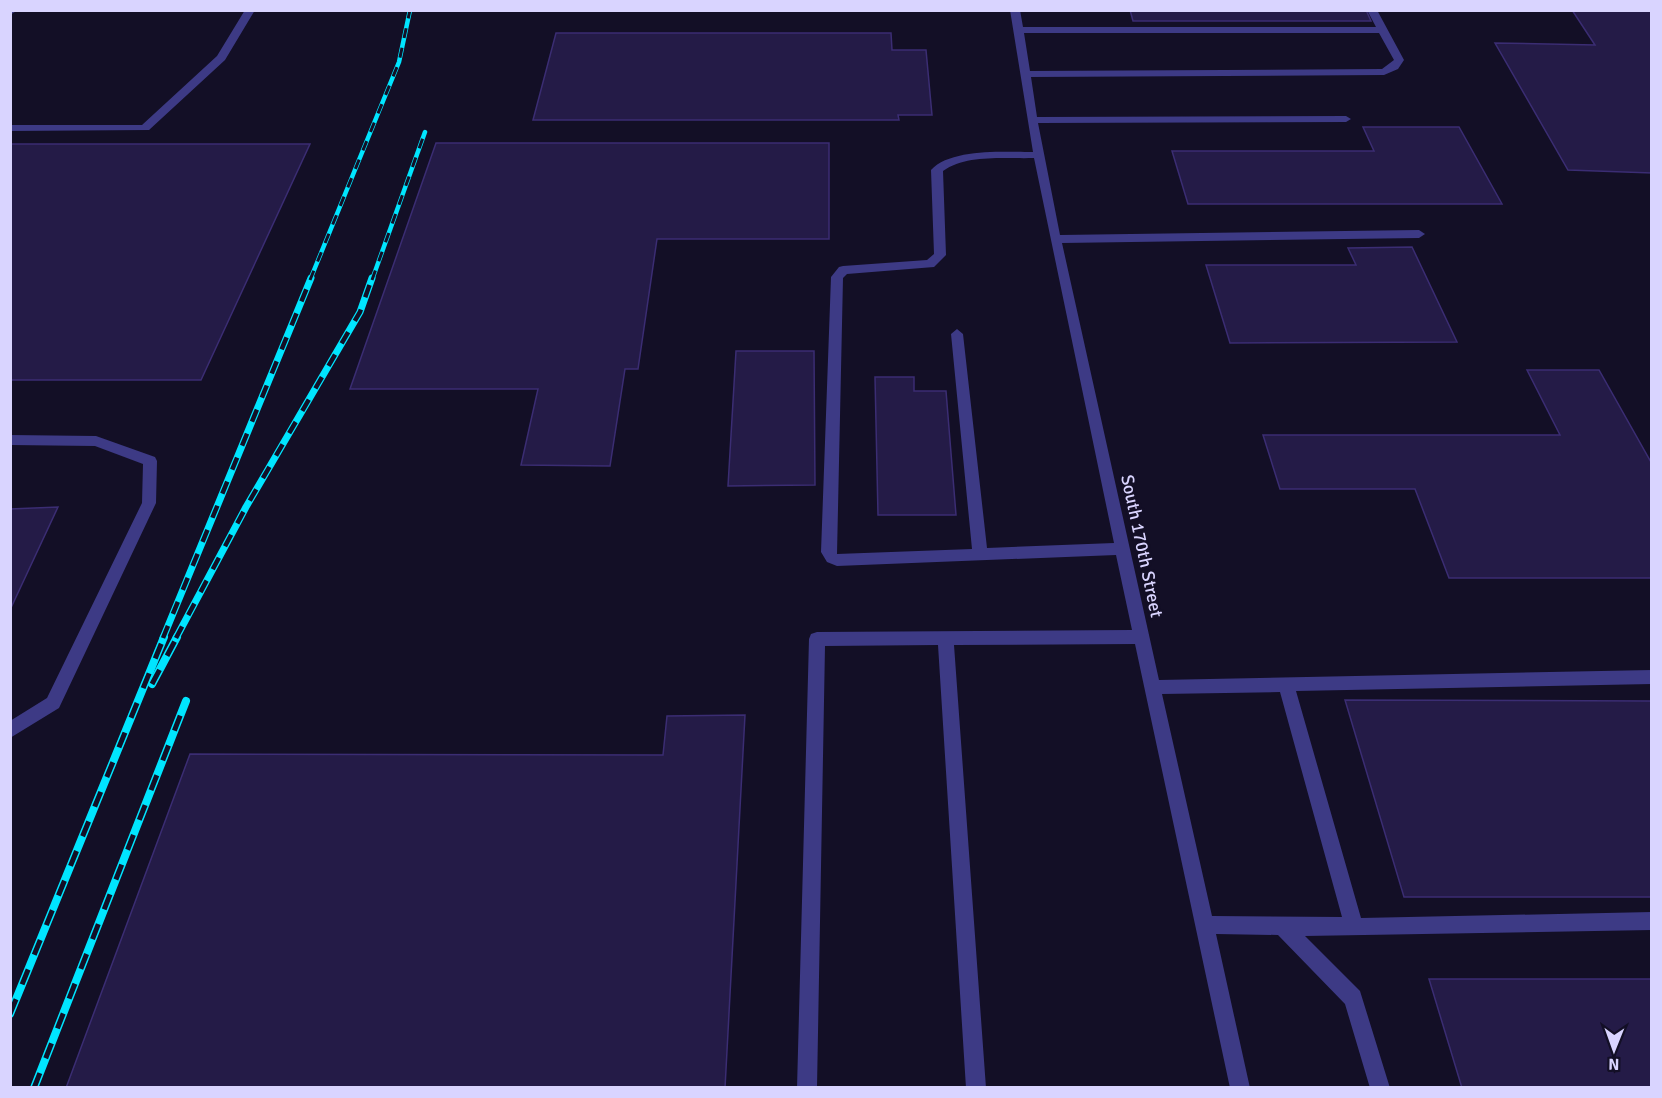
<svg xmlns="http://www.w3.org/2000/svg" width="1662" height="1098" font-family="Signika,sans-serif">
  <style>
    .building { fill: #241b47; stroke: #3b2d73; stroke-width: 1.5 }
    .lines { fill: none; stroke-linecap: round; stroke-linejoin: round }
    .minor { fill: #3d3a85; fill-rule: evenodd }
    .rail-far2-casing { stroke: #00e5ff; stroke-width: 4.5 }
    .rail-far1-casing { stroke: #00e5ff; stroke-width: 7 }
    .rail-casing { stroke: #00e5ff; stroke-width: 8 }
    .rail-far2 { stroke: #130f26; stroke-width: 3; stroke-dasharray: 10; stroke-linecap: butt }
    .rail-far1 { stroke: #130f26; stroke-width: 4.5; stroke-dasharray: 13; stroke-linecap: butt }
    .rail { stroke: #130f26; stroke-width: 5; stroke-dasharray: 16; stroke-linecap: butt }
    .labels { text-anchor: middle; stroke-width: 5; stroke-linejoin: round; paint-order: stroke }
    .street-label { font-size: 18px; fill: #d9d4ff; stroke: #130f26 }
  </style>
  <rect width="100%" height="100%" fill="#130f26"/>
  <!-- building -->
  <g class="building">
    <path d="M 1130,10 L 1366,10 L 1371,21 L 1133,21 Z"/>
    <path d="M 1572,10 L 1652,10 L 1652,173 L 1568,170 L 1495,43 L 1595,45 Z"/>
    <path d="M 556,33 L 891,33 L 892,50 L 926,50 L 932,115 L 898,115 L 899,120 L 533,120 Z"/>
    <path d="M 1363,127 L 1459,127 L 1502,204 L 1188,204 L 1172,151 L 1374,151 Z"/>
    <path d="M 436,143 L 829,143 L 829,239 L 657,239 L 638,369 L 625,369 L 610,466 L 521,465 L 538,389 L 350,389 Z"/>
    <path d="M 10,144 L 310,144 L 201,380 L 10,380 Z"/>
    <path d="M 1412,247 L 1457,342 L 1230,343 L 1206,265 L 1356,265 L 1348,248 Z"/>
    <path d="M 736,351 L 814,351 L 815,485 L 728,486 Z"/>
    <path d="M 1527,370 L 1599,370 L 1652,464 L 1652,578 L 1449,578 L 1415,489 L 1280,489 L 1263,435 L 1560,435 Z"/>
    <path d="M 875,377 L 914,377 L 914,391 L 946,391 L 956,515 L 878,515 Z"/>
    <path d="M 58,507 L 10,610 L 10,509 Z"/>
    <path d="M 1345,700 L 1652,701 L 1652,897 L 1404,897 Z"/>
    <path d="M 745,715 L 725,1088 L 66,1088 L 190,754 L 663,755 L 667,716 Z"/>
    <path d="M 1429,979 L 1652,979 L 1652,1088 L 1462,1088 Z"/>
  </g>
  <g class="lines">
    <!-- minor -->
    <g class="minor">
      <path d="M 10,10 L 18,10 L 10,15 Z"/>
      <path d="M 245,10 L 255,10 L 225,60 L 149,130 L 10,131 L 10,125 L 142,125 L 217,56 Z"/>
      <path d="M 1010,10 L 1020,10 L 1023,27 L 1376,27 L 1367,10 L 1377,10 L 1404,60 L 1398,69 L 1384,75 L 1031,77 L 1037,117 L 1346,116 L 1351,119 L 1346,122 L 1038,123 L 1060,235 L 1419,230 L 1425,234 L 1419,238 L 1062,243 L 1159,680 L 1652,670 L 1652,684 L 1296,691 L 1361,918 L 1652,912 L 1652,930 L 1305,936 L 1360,991 L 1390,1088 L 1370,1088 L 1345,1004 L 1278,935 L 1216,934 L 1250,1088 L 1230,1088 L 1135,644 L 954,645 L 986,1088 L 966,1088 L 938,645 L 825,646 L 817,1088 L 797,1088 L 809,639 L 811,634 L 817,632 L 1132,630 L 1116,555 L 837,566 L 827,562 L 821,552 L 831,277 L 839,267 L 843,266 L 927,260 L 934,254 L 931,170 C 951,148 1005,152 1033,152 ZM 1024,33 L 1379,33 L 1394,60 L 1382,69 L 1030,71 ZM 1034,158 L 1114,543 L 987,548 L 963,334 L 957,329 L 951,334 L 972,549 L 837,554 L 843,278 L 847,274 L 934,267 L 946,255 L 943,171 C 967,154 1005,159 1034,158 ZM 1280,692 L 1342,917 L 1212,916 L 1162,694 Z"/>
      <path d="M 10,435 L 96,436 L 155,457 L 157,461 L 156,503 L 59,708 L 10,738 L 10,721 L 47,698 L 142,503 L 143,464 L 95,446 L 10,445 Z"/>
    </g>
    <defs>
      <g id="rail-far2">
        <path d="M 310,280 L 399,62 L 410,10"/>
        <path d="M 372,280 L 425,132"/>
      </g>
      <g id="rail-far1">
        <path d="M 163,638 L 311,278"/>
        <path d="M 176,638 L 246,507 L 360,312 L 372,278"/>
      </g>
      <g id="rail">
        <path d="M 152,684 L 177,637"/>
        <path d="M 10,1014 L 164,637"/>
        <path d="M 34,1088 L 186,701"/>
      </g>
    </defs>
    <!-- rail-far2 casing -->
    <use href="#rail-far2" class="rail-far2-casing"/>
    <!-- rail-far1 casing -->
    <use href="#rail-far1" class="rail-far1-casing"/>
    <!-- rail casing -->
    <use href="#rail" class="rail-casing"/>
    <!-- rail-far2 -->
    <use href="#rail-far2" class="rail-far2"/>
    <!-- rail-far1 -->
    <use href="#rail-far1" class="rail-far1"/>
    <!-- rail -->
    <use href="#rail" class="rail"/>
  </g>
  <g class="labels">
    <!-- street labels -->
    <g class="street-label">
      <text transform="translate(1142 546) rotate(78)" y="6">South 170th Street</text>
    </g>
  </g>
  <!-- border -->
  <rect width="1662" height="1098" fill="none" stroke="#d9d4ff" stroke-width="24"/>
  <!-- north arrow -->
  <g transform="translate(1614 1050) rotate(181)" stroke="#130f26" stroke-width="4.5" paint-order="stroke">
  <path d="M0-4.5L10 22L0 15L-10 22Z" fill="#d9d4ff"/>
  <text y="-9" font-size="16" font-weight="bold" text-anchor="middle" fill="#d9d4ff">N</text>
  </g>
</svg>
